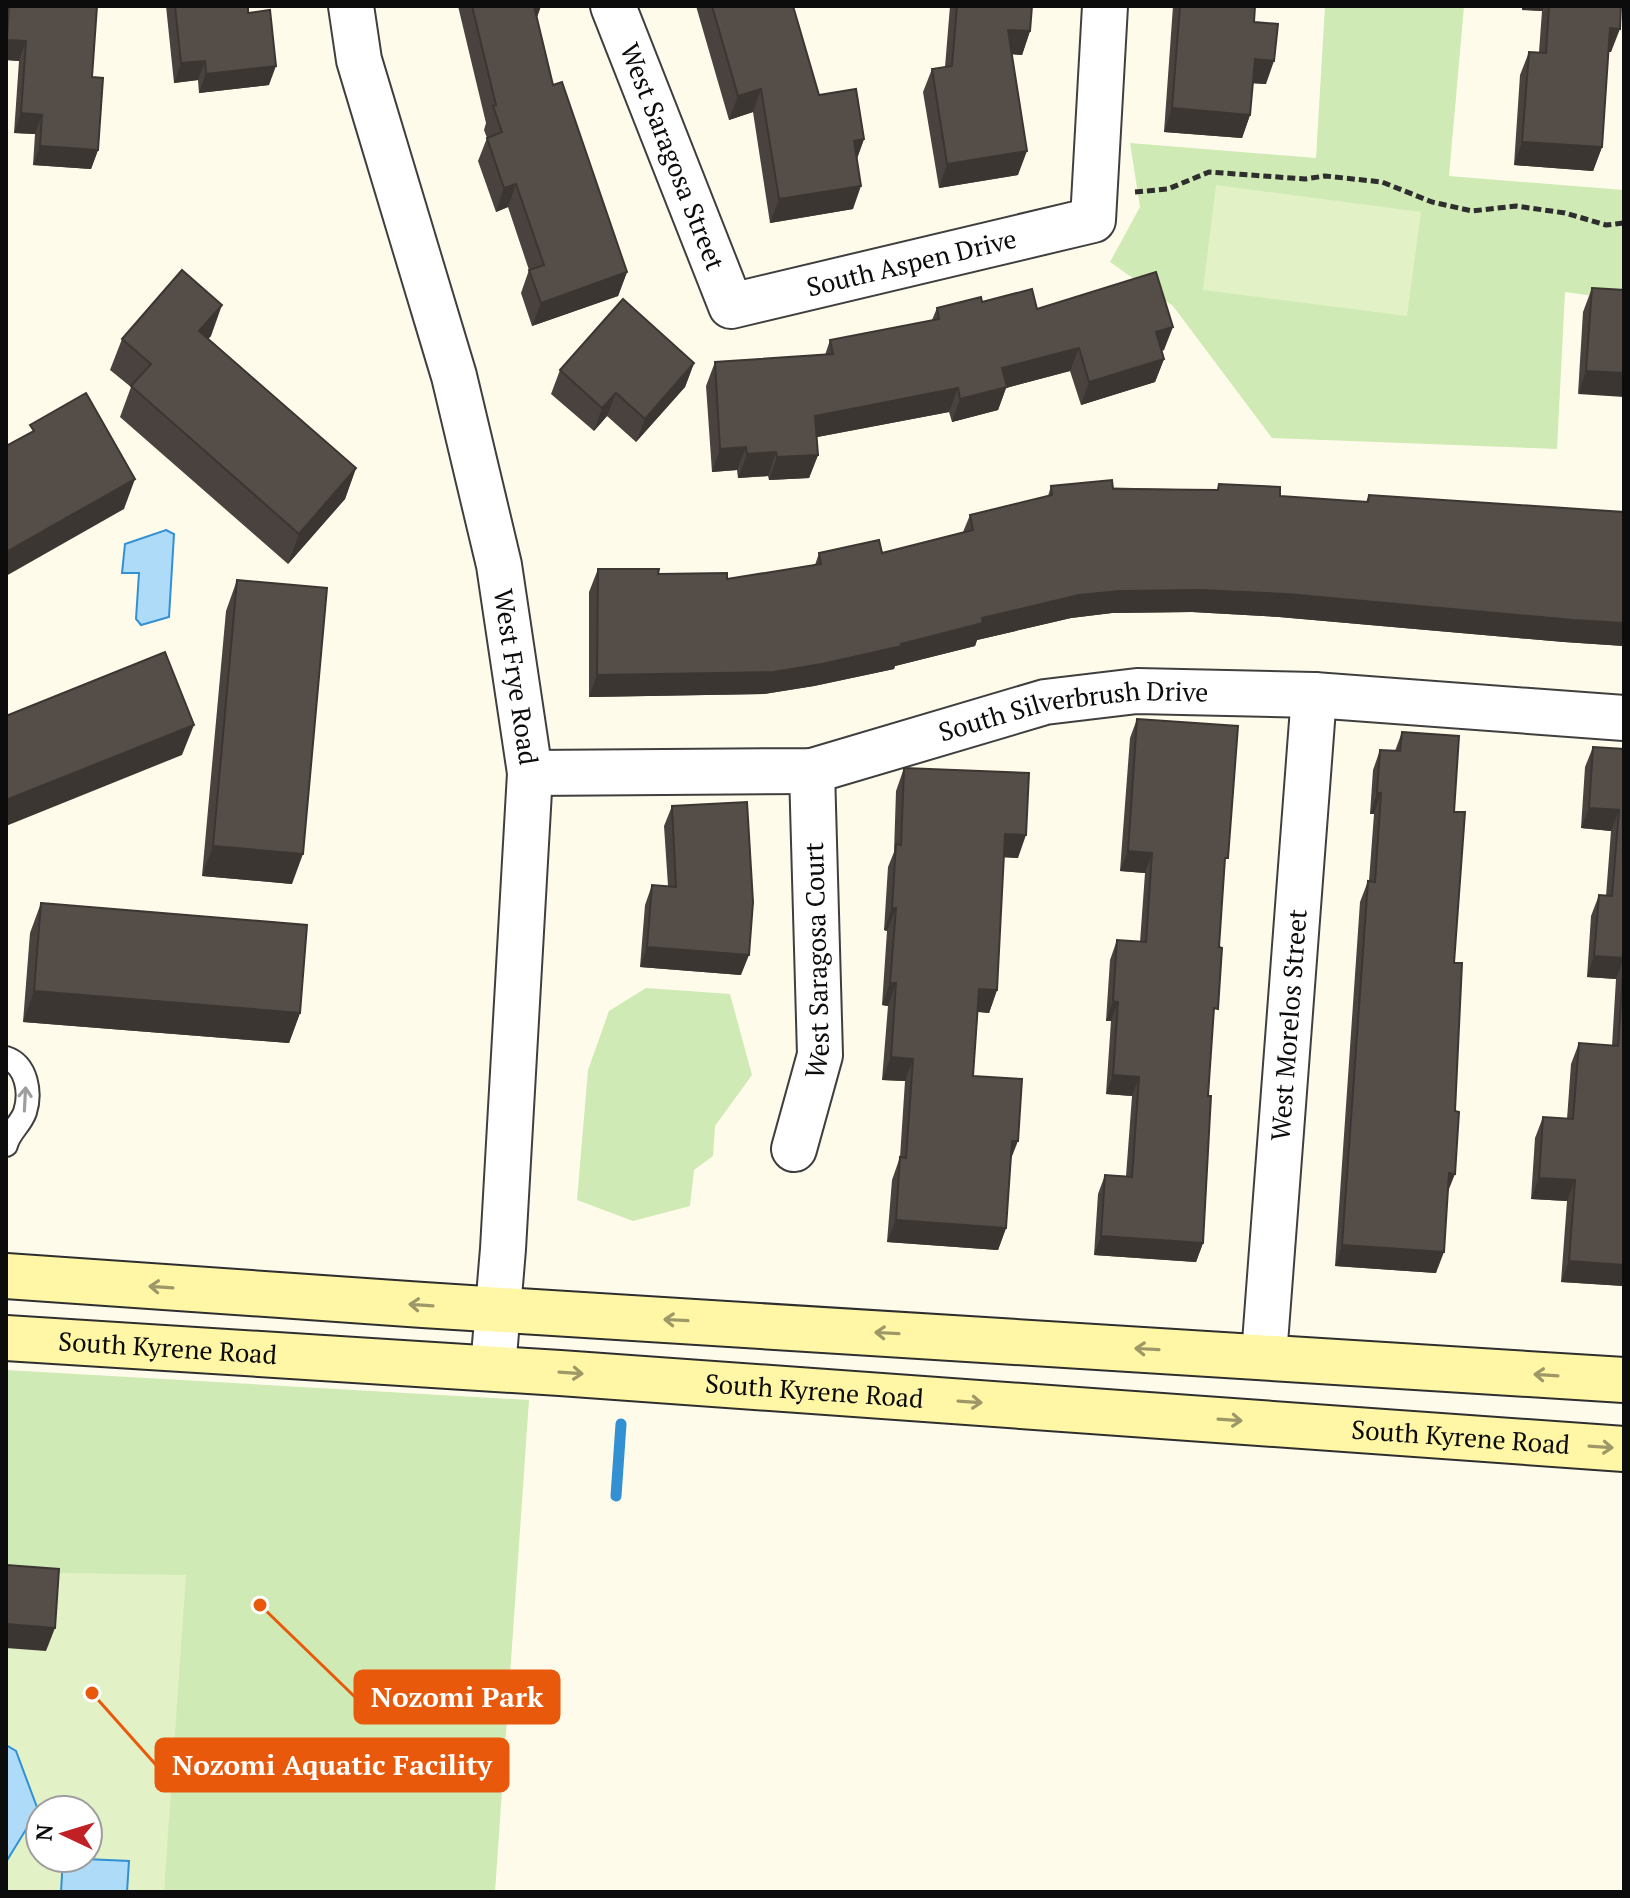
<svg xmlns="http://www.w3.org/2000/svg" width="1630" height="1898" font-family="'PT Serif',serif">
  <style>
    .green { fill: #cfeab4; fill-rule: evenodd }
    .pitch { fill: #e2f1c6; fill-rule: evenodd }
    .water { fill: #aedbf8; stroke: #3390d2; stroke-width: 2 }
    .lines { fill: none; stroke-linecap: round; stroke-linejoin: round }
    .stream { stroke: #3390d2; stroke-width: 11 }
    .service-casing { stroke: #3f3f3f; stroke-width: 26 }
    .minor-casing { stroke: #3f3f3f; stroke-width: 48 }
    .tertiary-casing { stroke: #3f3f3f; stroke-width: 48 }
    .secondary-casing { stroke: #2e2e2e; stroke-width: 48 }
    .path { stroke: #2e2e2e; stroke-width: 5; stroke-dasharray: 8 4; stroke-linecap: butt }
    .service { stroke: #fff; stroke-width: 22 }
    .minor { stroke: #fff; stroke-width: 44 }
    .tertiary { stroke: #fff; stroke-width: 44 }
    .secondary { stroke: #fff6a6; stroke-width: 44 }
    .wall { fill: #49423e }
    .shaded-wall { fill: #3c3632 }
    .building { fill: #554d48; stroke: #3c3632; stroke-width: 2 }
    .oneway { stroke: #9e9e9e }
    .oneway2 { stroke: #9e9868 }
    .labels { text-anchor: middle; stroke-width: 8; stroke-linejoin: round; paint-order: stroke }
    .street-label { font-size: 26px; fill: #0c0c0c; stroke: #fff }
    .leader { fill: none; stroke: #e8590c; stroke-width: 3 }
    .callout-dot { fill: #e8590c; stroke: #fff; stroke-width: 3 }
    .callout { fill: #e8590c; stroke: #e8590c; stroke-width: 3 }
    .callout-label { font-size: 28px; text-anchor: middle; font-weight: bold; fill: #fff }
  </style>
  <rect width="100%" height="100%" fill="#fffbeb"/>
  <!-- green -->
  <g class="green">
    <path d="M 1325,6 L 1464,6 L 1449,176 L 1624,190 L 1623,300 L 1565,292 L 1557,449 L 1272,438 L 1173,306 L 1110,262 L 1140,207 L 1130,143 L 1316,158 Z"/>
    <path d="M 646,988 L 730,994 L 752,1075 L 715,1126 L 713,1156 L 694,1170 L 690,1206 L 633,1221 L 577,1200 L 588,1070 L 609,1011 Z"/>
    <path d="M 6,1370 L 529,1400 L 495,1892 L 6,1892 ZM 40,1810 L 88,1810 L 88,1858 L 40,1858 Z"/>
  </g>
  <!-- pitch -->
  <g class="pitch">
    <path d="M 1216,185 L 1421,212 L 1407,316 L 1203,290 Z"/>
    <path d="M 6,1572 L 186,1575 L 164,1892 L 6,1892 ZM 40,1810 L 88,1810 L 88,1858 L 40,1858 Z"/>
  </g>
  <!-- water -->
  <g class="water">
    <path d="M 166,530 L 174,534 L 169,617 L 141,625 L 136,619 L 139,573 L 122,573 L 125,544 Z"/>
    <path d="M 6,1745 L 16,1751 L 38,1810 L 6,1862 Z"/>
    <path d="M 63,1858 L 129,1861 L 127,1892 L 61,1892 Z"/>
  </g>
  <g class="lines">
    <!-- stream -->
    <path class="stream" d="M 616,1496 L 621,1424"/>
    <defs>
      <path id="service" d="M 6,1058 C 27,1065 31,1093 25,1112 C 21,1124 9,1132 6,1145"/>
      <g id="minor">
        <path id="s1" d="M 613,6 L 731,306 L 1093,220 L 1105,6"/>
        <path id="s2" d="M 530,773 L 812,771 L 1045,702 L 1137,691 L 1314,695 L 1624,718"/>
        <path id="s3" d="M 794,1149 L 820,1055 L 812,771"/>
        <path id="s4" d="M 1264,1356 L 1314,695"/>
      </g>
      <g id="tertiary">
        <path id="s5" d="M 351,6 L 359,60 L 454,376 L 499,565 L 530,773 L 503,1249 L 493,1368"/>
      </g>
      <g id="secondary">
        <path d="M 6,1276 L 423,1305 L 1624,1380"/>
        <path id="s6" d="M 6,1338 L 560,1373 L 1624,1449"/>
      </g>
    </defs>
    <!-- service casing -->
    <use href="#service" class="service-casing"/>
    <!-- minor casing -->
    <use href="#minor" class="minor-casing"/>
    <!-- tertiary casing -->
    <use href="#tertiary" class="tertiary-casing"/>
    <!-- secondary casing -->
    <use href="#secondary" class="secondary-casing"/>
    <!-- path -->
    <path class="path" d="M 1135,192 L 1168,189 L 1209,172 L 1305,179 L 1325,176 L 1382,182 L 1432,202 L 1472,211 L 1516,206 L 1565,213 L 1606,225 L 1624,223"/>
    <!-- service -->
    <use href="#service" class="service"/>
    <!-- minor -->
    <use href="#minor" class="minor"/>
    <!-- tertiary -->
    <use href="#tertiary" class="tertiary"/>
    <!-- secondary -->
    <use href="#secondary" class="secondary"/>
  </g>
  <!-- wall -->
  <g class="wall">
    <path d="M 6,6 L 97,6 L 92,77 L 98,150 L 91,169 L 33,165 L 35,134 L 14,133 L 19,61 L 6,60 Z"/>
    <path d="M 166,6 L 248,6 L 248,13 L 269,85 L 199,93 L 198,80 L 174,83 Z"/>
    <path d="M 458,6 L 541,6 L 537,17 L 553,85 L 627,272 L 618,296 L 532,326 L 521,293 L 529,270 L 508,207 L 496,212 L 478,161 L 487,138 L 484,130 L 486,123 Z"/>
    <path d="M 696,6 L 793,6 L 819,95 L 864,139 L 857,159 L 853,209 L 770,223 L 753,112 L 729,120 Z"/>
    <path d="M 950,6 L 1032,6 L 1030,31 L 1022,55 L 1011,54 L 1018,175 L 939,188 L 923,92 L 932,69 L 945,67 Z"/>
    <path d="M 1173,6 L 1255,6 L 1254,22 L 1266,84 L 1253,83 L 1250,115 L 1242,138 L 1164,132 Z"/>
    <path d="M 1522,6 L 1621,6 L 1611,52 L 1608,52 L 1602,147 L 1593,171 L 1514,165 L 1520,75 L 1529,52 L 1539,52 L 1542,11 L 1522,10 Z"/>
    <path d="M 1592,288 L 1624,290 L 1578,394 L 1583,312 Z"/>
    <path d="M 982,302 L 1037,309 L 1164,350 L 1161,351 L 1164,359 L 1155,382 L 1081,405 L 1070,371 L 1006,388 L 998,410 L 952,422 L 949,412 L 817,437 L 818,455 L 809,478 L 769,480 L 768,476 L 738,478 L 737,470 L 712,472 L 706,386 L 715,362 L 825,355 L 830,340 L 932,320 L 937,308 Z"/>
    <path d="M 211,336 L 208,338 L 356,468 L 345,499 L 288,564 L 120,417 L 131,387 L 110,370 L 122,339 Z"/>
    <path d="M 694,363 L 685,387 L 636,442 L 607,416 L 594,431 L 551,394 L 560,370 Z"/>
    <path d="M 1219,484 L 1280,496 L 1366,502 L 1369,495 L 1624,512 L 1624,646 L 1564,642 L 1279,617 L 1192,612 L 1112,613 L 1071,618 L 977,640 L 975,646 L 895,666 L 894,669 L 814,686 L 764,694 L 589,697 L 589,592 L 598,569 L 727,579 L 815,565 L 819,553 L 882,553 L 963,532 L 970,515 L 1048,496 L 1051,486 L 1217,490 Z"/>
    <path d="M 237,580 L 292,884 L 202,876 L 226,611 Z"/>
    <path d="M 1137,719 L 1224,871 L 1208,1096 L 1203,1243 L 1196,1262 L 1094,1255 L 1098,1194 L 1105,1175 L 1126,1176 L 1132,1096 L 1106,1094 L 1111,1021 L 1106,1021 L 1110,960 L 1117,940 L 1140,942 L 1145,873 L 1120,871 L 1130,738 Z"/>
    <path d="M 1402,732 L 1454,812 L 1454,963 L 1448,1192 L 1436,1273 L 1335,1266 L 1360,902 L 1368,881 L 1369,881 L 1374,814 L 1370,814 L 1373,770 L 1380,750 L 1395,751 Z"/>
    <path d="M 1593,747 L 1624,749 L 1624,1286 L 1561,1282 L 1567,1201 L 1531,1199 L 1535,1138 L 1543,1117 L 1567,1119 L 1571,1064 L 1579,1043 L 1612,1046 L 1616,979 L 1587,977 L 1591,916 L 1599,895 L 1606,896 L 1611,831 L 1581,828 L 1585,767 Z"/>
    <path d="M 904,768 L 1018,858 L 1004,857 L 997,990 L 989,1013 L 978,1012 L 973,1076 L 1011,1160 L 1006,1228 L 998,1250 L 887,1242 L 892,1180 L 900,1157 L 905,1081 L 882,1080 L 888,1006 L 882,1005 L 887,931 L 884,930 L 888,867 L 894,852 L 896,791 Z"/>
    <path d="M 672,806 L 741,975 L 640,967 L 645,905 L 652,885 L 668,886 L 664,826 Z"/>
    <path d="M 41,903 L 300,1013 L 289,1043 L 23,1022 L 30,933 Z"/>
  </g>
  <!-- shaded-wall -->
  <g class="shaded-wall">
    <path d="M 528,6 L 541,6 L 537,17 L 523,20 Z"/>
    <path d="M 1523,6 L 1544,6 L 1542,11 L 1522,10 Z"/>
    <path d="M 1610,28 L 1620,29 L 1611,52 L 1601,52 Z"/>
    <path d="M 1008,30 L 1030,31 L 1022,55 L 999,53 Z"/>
    <path d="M 7,40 L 26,41 L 19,61 L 6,60 Z"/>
    <path d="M 1255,59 L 1274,61 L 1266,84 L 1246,83 Z"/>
    <path d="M 205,61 L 198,80 L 174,83 L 181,63 Z"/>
    <path d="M 276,66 L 269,85 L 199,93 L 206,74 Z"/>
    <path d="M 761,89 L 753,112 L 729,120 L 738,96 Z"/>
    <path d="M 1172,108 L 1250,115 L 1242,138 L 1164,132 Z"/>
    <path d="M 21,113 L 42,115 L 35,134 L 14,133 Z"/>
    <path d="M 864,139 L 855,163 L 854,141 Z"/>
    <path d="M 1522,142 L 1602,147 L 1593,171 L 1514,165 Z"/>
    <path d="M 40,146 L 98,150 L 91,169 L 33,165 Z"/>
    <path d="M 1027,151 L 1018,175 L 939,188 L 947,164 Z"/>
    <path d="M 516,184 L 508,207 L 496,212 L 504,188 Z"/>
    <path d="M 861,186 L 853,209 L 770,223 L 779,199 Z"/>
    <path d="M 627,272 L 618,296 L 532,326 L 541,303 Z"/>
    <path d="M 222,305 L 211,336 L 188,361 L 199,331 Z"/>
    <path d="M 1173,327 L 1164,350 L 1147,355 L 1156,332 Z"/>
    <path d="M 1079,348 L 1070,371 L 1006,388 L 998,410 L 952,422 L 960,399 L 1002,368 Z"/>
    <path d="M 1164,359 L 1155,382 L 1081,405 L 1089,382 Z"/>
    <path d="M 694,363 L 685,387 L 636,442 L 645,419 Z"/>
    <path d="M 1586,371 L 1624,373 L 1624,397 L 1578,394 Z"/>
    <path d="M 958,388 L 949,412 L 807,439 L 815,416 Z"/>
    <path d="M 616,393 L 607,416 L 594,431 L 602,408 Z"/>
    <path d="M 746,447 L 737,470 L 712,472 L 720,449 Z"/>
    <path d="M 776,452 L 768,476 L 738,478 L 747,454 Z"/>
    <path d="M 818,455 L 809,478 L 769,480 L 777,457 Z"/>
    <path d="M 356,468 L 345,499 L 288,564 L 299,534 Z"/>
    <path d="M 135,479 L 124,509 L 6,576 L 6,552 Z"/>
    <path d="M 1200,590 L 1287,594 L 1624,623 L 1624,646 L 1564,642 L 1279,617 L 1192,612 L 1112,613 L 1071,618 L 977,640 L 975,646 L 895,666 L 894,669 L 814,686 L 764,694 L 589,697 L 597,675 L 901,644 L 982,618 L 1079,595 L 1120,591 Z"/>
    <path d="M 194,725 L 182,755 L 6,826 L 6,800 Z"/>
    <path d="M 1377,793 L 1381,793 L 1374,814 L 1370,814 Z"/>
    <path d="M 1589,808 L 1619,810 L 1611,831 L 1581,828 Z"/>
    <path d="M 1005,834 L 1026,835 L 1018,858 L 997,857 Z"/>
    <path d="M 213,846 L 303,854 L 292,884 L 202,876 Z"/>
    <path d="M 1128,851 L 1152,853 L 1145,873 L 1120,871 Z"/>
    <path d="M 892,908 L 896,908 L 887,931 L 884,930 Z"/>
    <path d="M 647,947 L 749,955 L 741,975 L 640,967 Z"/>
    <path d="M 1594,956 L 1624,958 L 1616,979 L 1587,977 Z"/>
    <path d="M 890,983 L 896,983 L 888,1006 L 882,1005 Z"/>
    <path d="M 979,989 L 997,990 L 989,1013 L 971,1011 Z"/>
    <path d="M 34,991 L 300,1013 L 289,1043 L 23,1022 Z"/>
    <path d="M 1113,1001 L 1118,1002 L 1111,1021 L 1106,1021 Z"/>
    <path d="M 891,1057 L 913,1059 L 905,1081 L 882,1080 Z"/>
    <path d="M 1113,1075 L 1139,1077 L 1132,1096 L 1106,1094 Z"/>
    <path d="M 1012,1141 L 1018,1141 L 1009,1164 Z"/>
    <path d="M 1449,1173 L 1455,1174 L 1447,1194 Z"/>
    <path d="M 1539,1178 L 1575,1180 L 1567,1201 L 1531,1199 Z"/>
    <path d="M 896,1220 L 1006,1228 L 998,1250 L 887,1242 Z"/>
    <path d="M 1101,1236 L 1203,1243 L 1196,1262 L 1094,1255 Z"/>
    <path d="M 1342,1245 L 1444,1252 L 1436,1273 L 1335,1266 Z"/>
    <path d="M 1569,1261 L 1624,1265 L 1624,1286 L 1561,1282 Z"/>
    <path d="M 6,1624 L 55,1628 L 46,1651 L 6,1648 Z"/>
  </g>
  <!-- building -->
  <g class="building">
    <path d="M 9,6 L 97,6 L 92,77 L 103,78 L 98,150 L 40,146 L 42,115 L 21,113 L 26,41 L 7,40 Z"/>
    <path d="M 175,6 L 248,6 L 248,13 L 270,10 L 276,66 L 206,74 L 205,61 L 181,63 Z"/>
    <path d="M 472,6 L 534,6 L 553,85 L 562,82 L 627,272 L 541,303 L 529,270 L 544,265 L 516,184 L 504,188 L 487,138 L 502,132 L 493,106 L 496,105 Z"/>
    <path d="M 712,6 L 793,6 L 819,95 L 856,89 L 864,139 L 854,141 L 861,186 L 779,199 L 761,89 L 738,96 Z"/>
    <path d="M 957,6 L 1032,6 L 1030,31 L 1008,30 L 1027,151 L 947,164 L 932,69 L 952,66 Z"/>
    <path d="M 1180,6 L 1255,6 L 1254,22 L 1278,24 L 1274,61 L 1255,59 L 1250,115 L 1172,108 Z"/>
    <path d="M 1549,6 L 1621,6 L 1620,29 L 1610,28 L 1602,147 L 1522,142 L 1529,52 L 1546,53 Z"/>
    <path d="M 182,270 L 222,305 L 199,331 L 356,468 L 299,534 L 131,386 L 151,364 L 122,339 Z"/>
    <path d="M 1156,272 L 1173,327 L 1156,332 L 1164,359 L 1089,382 L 1079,348 L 1002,368 L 1007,387 L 960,399 L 958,388 L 815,416 L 818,455 L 777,457 L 776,452 L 747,454 L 746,447 L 720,449 L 715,362 L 833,354 L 830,340 L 939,319 L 937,308 L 981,297 L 982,302 L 1032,289 L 1037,309 Z"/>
    <path d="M 1592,288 L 1624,290 L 1624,373 L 1586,371 Z"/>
    <path d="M 623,299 L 694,363 L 645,419 L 616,393 L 602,408 L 560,370 Z"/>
    <path d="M 86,393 L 135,479 L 6,552 L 6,446 L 34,431 L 30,425 Z"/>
    <path d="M 1112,480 L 1113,489 L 1218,490 L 1219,484 L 1280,487 L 1280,496 L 1368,502 L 1369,495 L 1624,512 L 1624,623 L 1573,620 L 1287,594 L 1200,590 L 1120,591 L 1079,595 L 982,618 L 983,623 L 901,644 L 902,646 L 822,664 L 773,672 L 597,675 L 598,569 L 659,569 L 658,574 L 727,573 L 727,579 L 821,564 L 819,553 L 879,540 L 882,553 L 973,530 L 970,515 L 1052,495 L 1051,486 Z"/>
    <path d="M 237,580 L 327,588 L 303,854 L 213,846 Z"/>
    <path d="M 165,652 L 194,725 L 6,800 L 6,716 Z"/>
    <path d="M 1137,719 L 1238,726 L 1228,858 L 1225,858 L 1219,947 L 1222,948 L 1218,1009 L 1214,1008 L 1208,1096 L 1211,1096 L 1203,1243 L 1101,1236 L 1105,1175 L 1132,1177 L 1139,1077 L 1113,1075 L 1118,1002 L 1113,1001 L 1117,940 L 1146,942 L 1152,853 L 1128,851 Z"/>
    <path d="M 1402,732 L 1459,736 L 1454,812 L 1465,812 L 1454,963 L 1462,963 L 1455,1111 L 1459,1112 L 1455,1174 L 1449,1173 L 1444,1252 L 1342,1245 L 1368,881 L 1375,882 L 1381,793 L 1377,793 L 1380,750 L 1400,751 Z"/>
    <path d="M 1593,747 L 1624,749 L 1624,1265 L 1569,1261 L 1575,1180 L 1539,1178 L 1543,1117 L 1573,1119 L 1579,1043 L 1618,1046 L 1624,958 L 1594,956 L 1599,895 L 1612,896 L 1619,810 L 1589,808 Z"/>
    <path d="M 904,768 L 1029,773 L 1026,835 L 1005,834 L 997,990 L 979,989 L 973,1076 L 1022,1079 L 1018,1141 L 1012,1141 L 1006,1228 L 896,1220 L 900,1157 L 906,1158 L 913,1059 L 891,1057 L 896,983 L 890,983 L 896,908 L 892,908 L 896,844 L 901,845 Z"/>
    <path d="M 747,802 L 753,902 L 749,955 L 647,947 L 652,885 L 676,887 L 672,806 Z"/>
    <path d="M 41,903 L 307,925 L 300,1013 L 34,991 Z"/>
    <path d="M 6,1565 L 59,1569 L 55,1628 L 6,1624 Z"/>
  </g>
  <!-- one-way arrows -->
  <defs><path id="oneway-shaft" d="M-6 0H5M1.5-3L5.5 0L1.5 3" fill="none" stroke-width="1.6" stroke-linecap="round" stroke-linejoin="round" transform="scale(2)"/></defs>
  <use class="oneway" href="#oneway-shaft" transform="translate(25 1099) rotate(-87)"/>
  <g class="oneway2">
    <use href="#oneway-shaft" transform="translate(161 1287) rotate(-176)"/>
    <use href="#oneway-shaft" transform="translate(421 1305) rotate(-176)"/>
    <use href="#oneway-shaft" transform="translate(676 1320) rotate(-177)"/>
    <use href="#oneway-shaft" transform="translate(887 1333) rotate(-177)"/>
    <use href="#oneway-shaft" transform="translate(1147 1349) rotate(-177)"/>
    <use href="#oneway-shaft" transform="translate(571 1373) rotate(4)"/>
    <use href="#oneway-shaft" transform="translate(1546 1375) rotate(-176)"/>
    <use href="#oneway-shaft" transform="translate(970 1402) rotate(4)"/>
    <use href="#oneway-shaft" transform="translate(1230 1420) rotate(4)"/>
    <use href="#oneway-shaft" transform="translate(1601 1447) rotate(4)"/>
  </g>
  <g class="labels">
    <!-- street labels -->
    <g class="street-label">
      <text dy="9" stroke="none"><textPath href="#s1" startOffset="162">West Saragosa Street</textPath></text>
      <text dy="9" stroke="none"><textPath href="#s1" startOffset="508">South Aspen Drive</textPath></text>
      <text dy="9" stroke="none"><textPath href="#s5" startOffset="692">West Frye Road</textPath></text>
      <text dy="9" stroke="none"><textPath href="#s2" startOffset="552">South Silverbrush Drive</textPath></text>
      <text dy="9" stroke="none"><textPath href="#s3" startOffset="192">West Saragosa Court</textPath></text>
      <text dy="9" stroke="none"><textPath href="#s4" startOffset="332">West Morelos Street</textPath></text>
      <text dy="9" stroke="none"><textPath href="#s6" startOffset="162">South Kyrene Road</textPath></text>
      <text dy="9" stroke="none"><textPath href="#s6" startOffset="810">South Kyrene Road</textPath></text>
      <text dy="9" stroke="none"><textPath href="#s6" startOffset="1458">South Kyrene Road</textPath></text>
    </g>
  </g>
  <!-- callouts -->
  <path class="leader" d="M260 1605L355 1697M92 1693L156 1765"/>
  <g class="callout-dot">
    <circle cx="260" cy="1605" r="8"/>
    <circle cx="92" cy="1693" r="8"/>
  </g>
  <g class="callout">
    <rect x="355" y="1671" width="204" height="52" rx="8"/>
    <rect x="156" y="1739" width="352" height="52" rx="8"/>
  </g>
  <g class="callout-label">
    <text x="457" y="1707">Nozomi Park</text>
    <text x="332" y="1775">Nozomi Aquatic Facility</text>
  </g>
  <!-- border -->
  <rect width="1630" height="1898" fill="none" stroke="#0c0c0c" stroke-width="16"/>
  <!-- north arrow -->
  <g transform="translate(64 1834) rotate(274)"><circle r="38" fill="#ffffff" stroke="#9e9e9e" stroke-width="2"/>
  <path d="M0-6L14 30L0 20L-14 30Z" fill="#c12025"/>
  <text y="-12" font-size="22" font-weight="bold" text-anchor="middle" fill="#0c0c0c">N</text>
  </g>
</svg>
